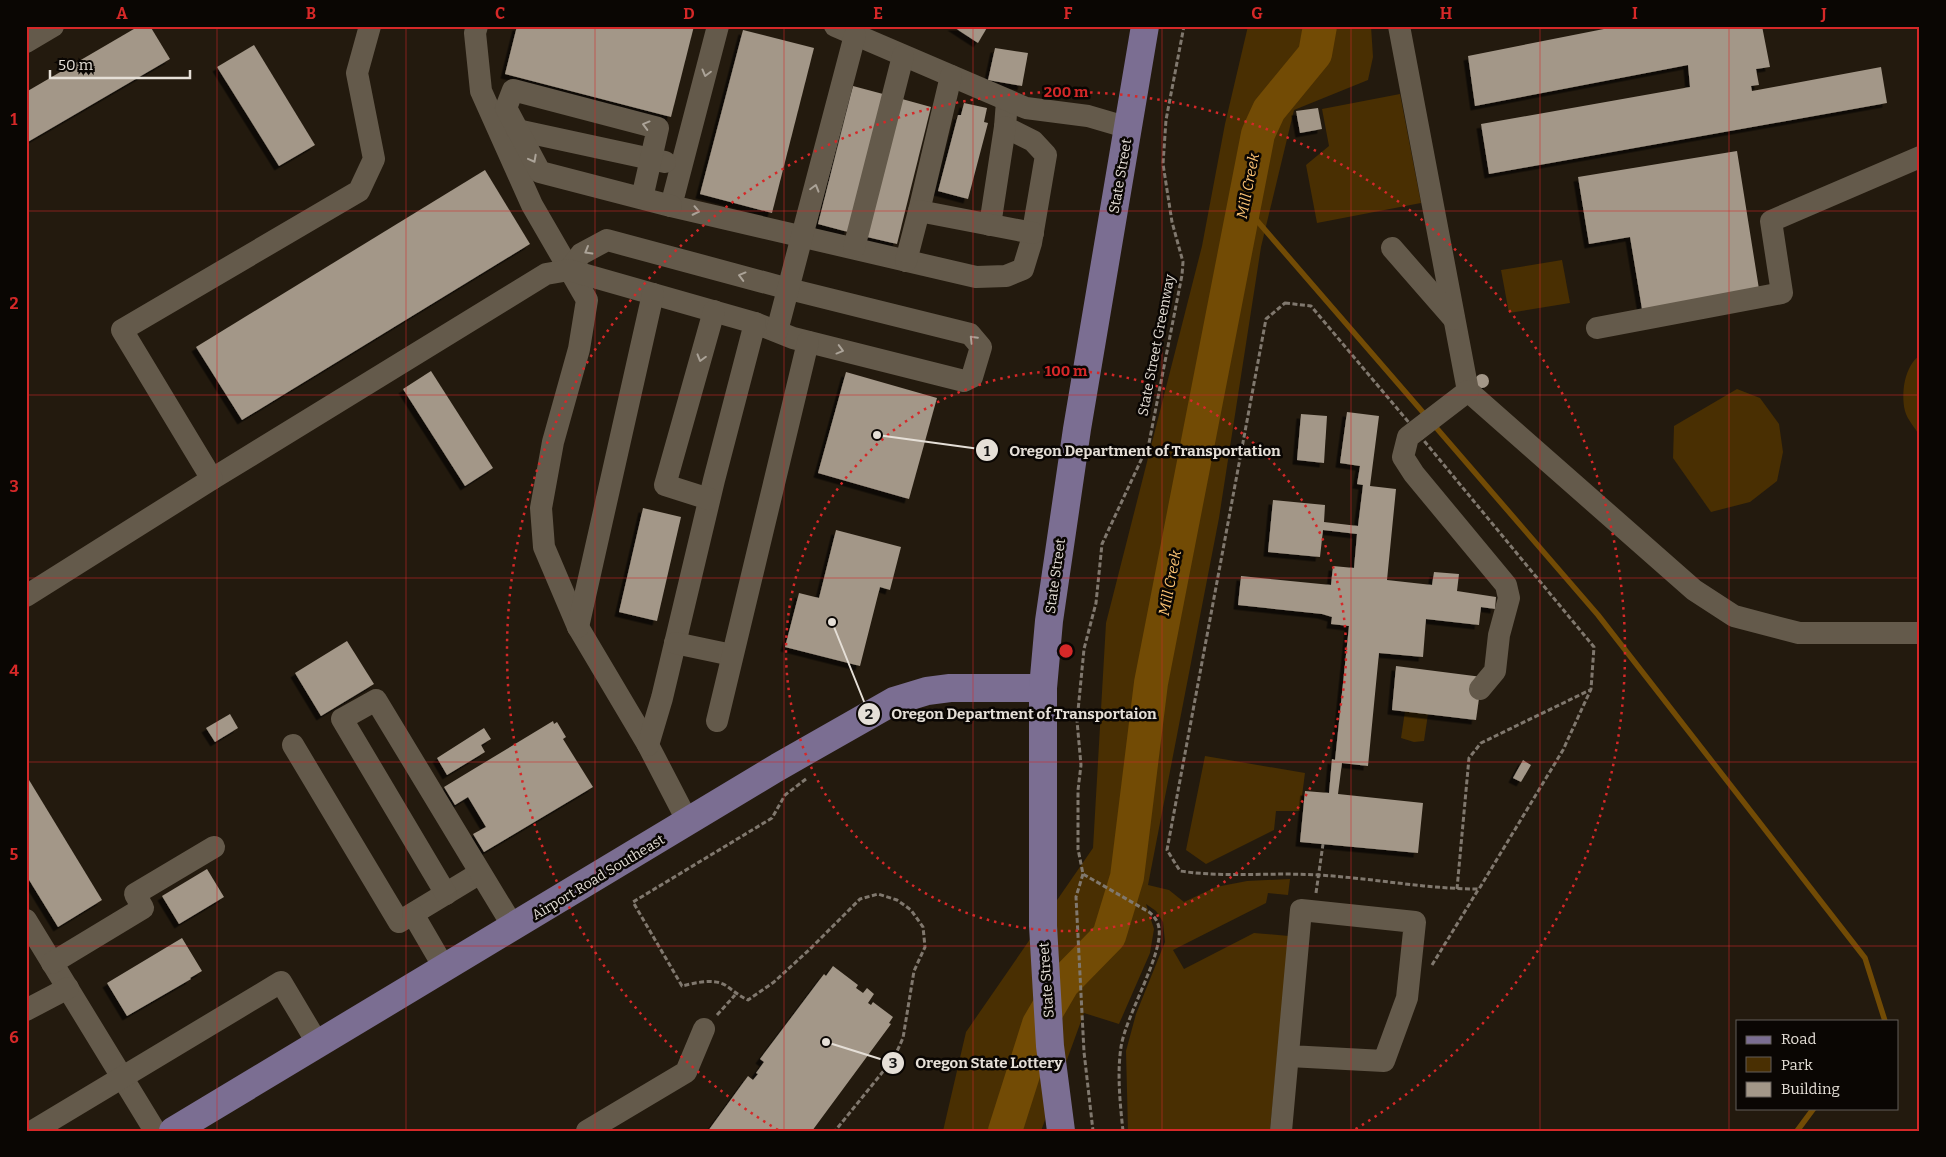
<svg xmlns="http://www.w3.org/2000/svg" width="1946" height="1157" font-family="Bitter,serif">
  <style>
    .green { fill: #492f02 }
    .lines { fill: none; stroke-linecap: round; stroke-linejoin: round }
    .stream { stroke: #724b05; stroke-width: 5.5 }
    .river { stroke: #724b05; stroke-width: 34 }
    .building { fill: #a39788; filter: url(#shadow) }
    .path { stroke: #80786e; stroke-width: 3; stroke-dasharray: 5 2.5; stroke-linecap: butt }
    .minor { stroke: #645a4b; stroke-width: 22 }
    .major { stroke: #7b6e92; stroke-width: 28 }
    .oneway { stroke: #aba398 }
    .grid { fill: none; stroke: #d62828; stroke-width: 1; stroke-opacity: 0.55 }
    .ring { fill: none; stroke: #d62828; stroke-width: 2.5; stroke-dasharray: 2.5 5 }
    .labels { text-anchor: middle; stroke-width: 5; stroke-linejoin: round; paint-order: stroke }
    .street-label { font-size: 14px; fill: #e5dfd7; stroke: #0a0603 }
    .water-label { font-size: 15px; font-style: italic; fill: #fcc374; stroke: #0a0603 }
    .centre { fill: #d62828; stroke: #0a0603; stroke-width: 2.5 }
    .ring-label { font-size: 15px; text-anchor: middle; font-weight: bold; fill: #d62828; stroke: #0a0603; stroke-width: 5; stroke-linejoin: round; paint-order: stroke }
    .leader { fill: none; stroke: #e5dfd7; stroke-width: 2 }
    .callout-dot { fill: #e5dfd7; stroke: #0a0603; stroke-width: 2 }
    .mark-label { font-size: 15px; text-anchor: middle; font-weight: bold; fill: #111 }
    .callout-label { font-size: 15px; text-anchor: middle; font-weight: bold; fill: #e5dfd7; stroke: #0a0603; stroke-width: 5; stroke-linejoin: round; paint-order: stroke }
    .neatline { fill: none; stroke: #d62828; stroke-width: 2 }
    .grid-label { font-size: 16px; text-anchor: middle; font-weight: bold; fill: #d62828 }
  </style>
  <defs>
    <filter id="shadow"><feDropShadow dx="-4.5" dy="4.5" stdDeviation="0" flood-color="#0009"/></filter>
  </defs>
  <rect width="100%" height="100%" fill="#231a0e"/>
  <!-- green -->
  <g class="green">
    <path d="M 1248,26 L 1371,26 L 1373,57 L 1368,80 L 1294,110 L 1261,247 L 1219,518 L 1148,885 L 1169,890 L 1184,902 L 1216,887 L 1247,881 L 1290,879 L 1288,895 L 1268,893 L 1266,903 L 1173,950 L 1184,969 L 1254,933 L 1289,936 L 1270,1131 L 1128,1131 L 1126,1051 L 1136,1014 L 1165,942 L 1163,922 L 1156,911 L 1146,904 L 1154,929 L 1150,953 L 1119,1024 L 1084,1013 L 1041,1131 L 943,1131 L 966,1032 L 1093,848 L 1106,623 L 1202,246 L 1225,124 Z"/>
    <path d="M 1400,94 L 1421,203 L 1317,223 L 1306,165 L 1329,146 L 1322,109 Z"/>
    <path d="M 1562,260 L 1570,303 L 1509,313 L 1501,270 Z"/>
    <path d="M 1920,355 L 1920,436 C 1915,428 1907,419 1905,411 C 1901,393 1904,367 1920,355 Z"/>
    <path d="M 1737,389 L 1760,398 L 1779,424 L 1783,452 L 1777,481 L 1750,502 L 1711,512 L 1673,458 L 1674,426 Z"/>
    <path d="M 1405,711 L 1428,714 L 1424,741 L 1414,742 L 1401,738 Z"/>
    <path d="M 1205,756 L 1305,773 L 1300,811 L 1276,811 L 1274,830 L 1206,864 L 1186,850 Z"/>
  </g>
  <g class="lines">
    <!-- stream -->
    <g class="stream">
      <path d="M 1246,208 L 1427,417"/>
      <path d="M 1433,424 L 1598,615 L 1865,958 L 1885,1021"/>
      <path d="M 1797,1131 L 1814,1108"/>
    </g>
    <!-- river -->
    <path class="river" d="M 1005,1131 L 1039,1024 L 1063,983 L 1109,936 L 1127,877 L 1151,683 L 1258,134 L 1269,110 L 1315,54 L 1320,26"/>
  </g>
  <!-- building -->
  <g class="building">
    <path d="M 139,26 L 150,26 L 170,59 L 26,143 L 26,92 Z"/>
    <path d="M 517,26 L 694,26 L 671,117 L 505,74 Z"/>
    <path d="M 952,26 L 988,26 L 978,43 Z"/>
    <path d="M 1619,26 L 1762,26 L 1770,67 L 1756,69 L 1759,85 L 1751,86 L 1752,91 L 1881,67 L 1887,103 L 1489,174 L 1481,124 L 1690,87 L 1688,65 L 1475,106 L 1468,56 Z"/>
    <path d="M 743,30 L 814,48 L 772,213 L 700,194 Z"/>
    <path d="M 254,45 L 315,145 L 279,166 L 217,67 Z"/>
    <path d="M 995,48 L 1028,53 L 1022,86 L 988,80 Z"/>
    <path d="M 853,86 L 883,94 L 848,232 L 818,224 Z"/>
    <path d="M 902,99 L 931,107 L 897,244 L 867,237 Z"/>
    <path d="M 964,103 L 987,108 L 984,122 L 988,123 L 968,199 L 938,191 L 958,115 L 961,115 Z"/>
    <path d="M 1318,108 L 1322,129 L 1300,133 L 1296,111 Z"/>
    <path d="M 1737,151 L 1759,289 L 1642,309 L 1630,237 L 1589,244 L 1578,177 Z"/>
    <path d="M 485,170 L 530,244 L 242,420 L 196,347 Z"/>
    <path d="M 431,371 L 493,468 L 465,486 L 403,389 Z"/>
    <path d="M 846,372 L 937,398 L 909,499 L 818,473 Z"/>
    <circle cx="1482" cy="381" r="7"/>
    <path d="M 1347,412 L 1379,416 L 1370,486 L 1396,489 L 1387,580 L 1432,585 L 1434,572 L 1459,574 L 1457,591 L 1496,597 L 1495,609 L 1481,607 L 1479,625 L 1426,619 L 1423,657 L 1379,653 L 1368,766 L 1342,763 L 1338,794 L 1423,803 L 1418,853 L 1300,842 L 1305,791 L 1329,793 L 1332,759 L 1335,760 L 1349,626 L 1331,624 L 1332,617 L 1322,614 L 1238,605 L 1241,576 L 1331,585 L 1333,566 L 1354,568 L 1357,534 L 1323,530 L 1320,557 L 1268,552 L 1273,500 L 1325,505 L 1324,522 L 1358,526 L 1363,485 L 1357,484 L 1360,466 L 1340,463 Z"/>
    <path d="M 1301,414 L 1327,416 L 1324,463 L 1297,460 Z"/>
    <path d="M 643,508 L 681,517 L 657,621 L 619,612 Z"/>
    <path d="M 836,530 L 901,547 L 890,590 L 880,587 L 860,666 L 785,647 L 799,593 L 819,598 Z"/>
    <path d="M 347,641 L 374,684 L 321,716 L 295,673 Z"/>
    <path d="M 1396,666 L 1482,677 L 1476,720 L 1392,710 Z"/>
    <path d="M 230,714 L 238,728 L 215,742 L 206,728 Z"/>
    <path d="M 553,721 L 554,724 L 557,722 L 566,737 L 563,739 L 593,787 L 484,852 L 473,834 L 486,827 L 468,797 L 455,805 L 444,787 Z"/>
    <path d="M 484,728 L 491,739 L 481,745 L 485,752 L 447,775 L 437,758 Z"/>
    <path d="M 1523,760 L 1531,765 L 1521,782 L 1513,778 Z"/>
    <path d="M 26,775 L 102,900 L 58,927 L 26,875 Z"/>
    <path d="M 207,869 L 224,897 L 179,924 L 162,896 Z"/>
    <path d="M 182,938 L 202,971 L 190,978 L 191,979 L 127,1016 L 107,983 Z"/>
    <path d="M 833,966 L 858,985 L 856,988 L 863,993 L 867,988 L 874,994 L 868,1003 L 871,1005 L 873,1002 L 893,1017 L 889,1023 L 891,1024 L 812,1131 L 708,1131 L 748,1076 L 753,1080 L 758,1074 L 756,1073 L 764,1062 L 760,1059 L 824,974 L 826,976 Z"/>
  </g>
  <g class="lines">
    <!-- path -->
    <g class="path">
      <path d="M 1285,303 L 1311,306 L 1416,431 L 1594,647 L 1591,689 L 1563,750 L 1479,889 C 1425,889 1372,878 1318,875 C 1272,872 1226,878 1180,871 L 1167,850 L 1266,319 Z"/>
      <path d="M 948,713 L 971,713 L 994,718"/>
      <path d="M 806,779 L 785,795 L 772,818 L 633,902 L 682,986 C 695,983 713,978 725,985 C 734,991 739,996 748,1000 L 774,982 L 810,949 L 860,899 L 878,894 L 897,900 L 911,910 L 923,927 L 925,947 L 914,971 L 903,1038 L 894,1058 L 835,1131"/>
      <path d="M 1083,874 L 1076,897 L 1084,1052 L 1093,1131"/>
      <path d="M 1457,889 L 1469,758 L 1481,743 L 1590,690"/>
      <path d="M 1316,893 L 1323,844"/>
      <path d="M 1432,965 L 1478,890"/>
      <path d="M 717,1015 L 735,995"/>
      <path d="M 1123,1131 C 1120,1103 1117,1074 1121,1047 C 1126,1015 1163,955 1159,928 C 1158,921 1154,916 1149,912 L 1083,874 L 1078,849 L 1078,790 L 1081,765 L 1077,721 L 1084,649 L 1096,603 L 1102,544 L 1149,443 L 1182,275 L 1183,262 L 1172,222 L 1163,164 L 1166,120 L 1184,26"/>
    </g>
    <!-- minor -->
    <g class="minor">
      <path d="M 477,26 L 475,33 L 481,91 L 532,205 L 587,300 L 579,349 L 553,442 L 541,508 L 544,547 L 578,627 L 648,745 L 688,822"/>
      <path d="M 718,26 L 671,206 L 976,277 L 1006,276 L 1023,269 L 1031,243 L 1046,155 L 1033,141 L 1005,127 L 1007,101"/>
      <path d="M 835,26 L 1026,108 L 1088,116 L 1129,128"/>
      <path d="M 1399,26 L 1468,391 L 1694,590 L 1734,616 L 1799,633 L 1920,633"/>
      <path d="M 26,42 L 53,26"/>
      <path d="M 517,130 L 665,162"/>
      <path d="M 642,198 L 658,128 L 513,90 L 506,108 L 540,172 L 671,206"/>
      <path d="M 919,211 L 951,76"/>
      <path d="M 990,225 L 1005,127"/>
      <path d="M 854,248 L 903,56"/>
      <path d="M 1392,248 L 1454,319"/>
      <path d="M 906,261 L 919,211 L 1033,233"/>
      <path d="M 569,270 L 581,254 L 607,240 L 789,289 L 970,334 L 981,347 L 972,377 L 964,381 L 793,338 L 755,323"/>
      <path d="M 1597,328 L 1782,293 L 1771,221 L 1920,157"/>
      <path d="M 777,331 L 855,35"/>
      <path d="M 1468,391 L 1408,437 L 1403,457 L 1414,474 L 1506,585 L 1509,598 L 1499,635 L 1495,671 L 1480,689"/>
      <path d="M 212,479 L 546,274 L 569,270 L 755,323 L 714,480 L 662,698 L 648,745"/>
      <path d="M 709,499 L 665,485 L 714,311"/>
      <path d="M 26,596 L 212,479 L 122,330 L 359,191 L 374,159 L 357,73 L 370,26"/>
      <path d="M 578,627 L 653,294"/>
      <path d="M 675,643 L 732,655"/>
      <path d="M 717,721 L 808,342"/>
      <path d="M 293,745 L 399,922 L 480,873"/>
      <path d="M 446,894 L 342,719 L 376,700 L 514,928"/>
      <path d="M 413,914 L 445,969"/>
      <path d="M 26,920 L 155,1131"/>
      <path d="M 52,963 L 143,908 L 135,894 L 214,847"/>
      <path d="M 26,1010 L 68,988"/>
      <path d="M 33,1131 L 281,982 L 318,1044"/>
      <path d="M 587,1131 L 686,1072 L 704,1029"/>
      <path d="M 1281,1131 L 1301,910 L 1415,922 L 1407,998 L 1384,1061 L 1289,1056"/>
    </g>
    <!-- major -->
    <g class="major">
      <path d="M 173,1131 L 778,767 L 894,701 L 927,691 L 950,688 L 1043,688"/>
      <path d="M 1061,1131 L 1050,1046 L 1043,926 L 1043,688 L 1049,621 L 1077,429 L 1145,26"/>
    </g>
  </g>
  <!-- one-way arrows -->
  <defs><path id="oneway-chevron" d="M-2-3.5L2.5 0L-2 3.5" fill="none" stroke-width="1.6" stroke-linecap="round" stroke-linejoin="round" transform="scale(1.25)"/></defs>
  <g class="oneway">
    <use href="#oneway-chevron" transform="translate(706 73) rotate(105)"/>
    <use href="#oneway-chevron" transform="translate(646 125) rotate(-165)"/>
    <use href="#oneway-chevron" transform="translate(533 159) rotate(62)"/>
    <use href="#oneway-chevron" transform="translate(815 188) rotate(-74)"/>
    <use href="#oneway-chevron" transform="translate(696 211) rotate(12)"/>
    <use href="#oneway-chevron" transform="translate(588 251) rotate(150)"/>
    <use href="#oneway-chevron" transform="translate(742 276) rotate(-165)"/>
    <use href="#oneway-chevron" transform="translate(973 339) rotate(-135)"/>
    <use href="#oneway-chevron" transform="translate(840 350) rotate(15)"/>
    <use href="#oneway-chevron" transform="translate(701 358) rotate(106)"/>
  </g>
  <!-- grid -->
  <path class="grid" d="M 217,26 L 217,1131M 406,26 L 406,1131M 595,26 L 595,1131M 784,26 L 784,1131M 973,26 L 973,1131M 1162,26 L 1162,1131M 1351,26 L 1351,1131M 1540,26 L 1540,1131M 1729,26 L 1729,1131M 26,211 L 1920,211M 26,395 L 1920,395M 26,578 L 1920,578M 26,762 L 1920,762M 26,946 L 1920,946"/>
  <!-- distance rings -->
  <g class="ring">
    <circle cx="1066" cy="651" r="280"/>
    <path d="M778 1130A559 559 0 1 1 1354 1130"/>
  </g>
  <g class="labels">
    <!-- street labels -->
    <g class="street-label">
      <text transform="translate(1120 176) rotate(-80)" y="5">State Street</text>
      <text transform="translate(1156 345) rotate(-79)" y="5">State Street Greenway</text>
      <text transform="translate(1055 576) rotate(-82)" y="5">State Street</text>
      <text transform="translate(598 877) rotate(-31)" y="5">Airport Road Southeast</text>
      <text transform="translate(1046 980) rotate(-94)" y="5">State Street</text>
    </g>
    <!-- water labels -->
    <g class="water-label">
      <text transform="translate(1248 186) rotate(-79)" y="5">Mill Creek</text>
      <text transform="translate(1170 583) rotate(-79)" y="5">Mill Creek</text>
    </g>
  </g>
  <circle cx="1066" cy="651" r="8" class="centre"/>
  <g class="ring-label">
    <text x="1066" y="97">200 m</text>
    <text x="1066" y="376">100 m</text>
  </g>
  <!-- callouts -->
  <path class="leader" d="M877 435L987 450M832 622L869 714M826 1042L893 1063"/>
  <g class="callout-dot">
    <circle cx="877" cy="435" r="5"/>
    <circle cx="832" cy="622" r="5"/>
    <circle cx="826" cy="1042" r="5"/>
    <circle cx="987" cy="450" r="12"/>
    <circle cx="869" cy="714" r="12"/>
    <circle cx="893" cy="1063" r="12"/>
  </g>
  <g class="mark-label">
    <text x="987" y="456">1</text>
    <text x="869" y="719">2</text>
    <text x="893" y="1068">3</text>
  </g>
  <g class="callout-label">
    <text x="1145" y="456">Oregon Department of Transportation</text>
    <text x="1024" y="719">Oregon Department of Transportaion</text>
    <text x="989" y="1068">Oregon State Lottery</text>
  </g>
  <!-- border -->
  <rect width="1946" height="1157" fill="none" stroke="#0a0603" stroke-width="55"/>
  <!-- legend -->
  <rect x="1736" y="1020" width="162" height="90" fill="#0a0603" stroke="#625d58"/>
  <rect x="1746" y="1036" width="25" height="8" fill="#7b6e92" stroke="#625d58"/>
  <text x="1781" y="1044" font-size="15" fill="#e5dfd7">Road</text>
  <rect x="1746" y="1057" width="25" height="15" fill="#492f02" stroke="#625d58"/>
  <text x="1781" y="1070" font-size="15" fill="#e5dfd7">Park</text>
  <rect x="1746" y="1082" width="25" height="15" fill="#a39788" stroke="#625d58"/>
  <text x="1781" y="1094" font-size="15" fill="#e5dfd7">Building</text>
  <!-- scale -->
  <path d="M50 70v8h140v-8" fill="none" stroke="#e5dfd7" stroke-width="2.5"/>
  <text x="58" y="70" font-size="15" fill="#e5dfd7" stroke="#0a0603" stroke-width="4" paint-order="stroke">50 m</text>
  <rect x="28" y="28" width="1890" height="1102" class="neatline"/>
  <g class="grid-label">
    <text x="122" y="19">A</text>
    <text x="311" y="19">B</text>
    <text x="500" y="19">C</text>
    <text x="689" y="19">D</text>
    <text x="878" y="19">E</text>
    <text x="1068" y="19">F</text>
    <text x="1257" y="19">G</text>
    <text x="1446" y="19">H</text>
    <text x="1635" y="19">I</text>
    <text x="1824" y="19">J</text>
    <text x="14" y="125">1</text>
    <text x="14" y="309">2</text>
    <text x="14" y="492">3</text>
    <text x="14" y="676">4</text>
    <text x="14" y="860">5</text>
    <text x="14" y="1043">6</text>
  </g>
</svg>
